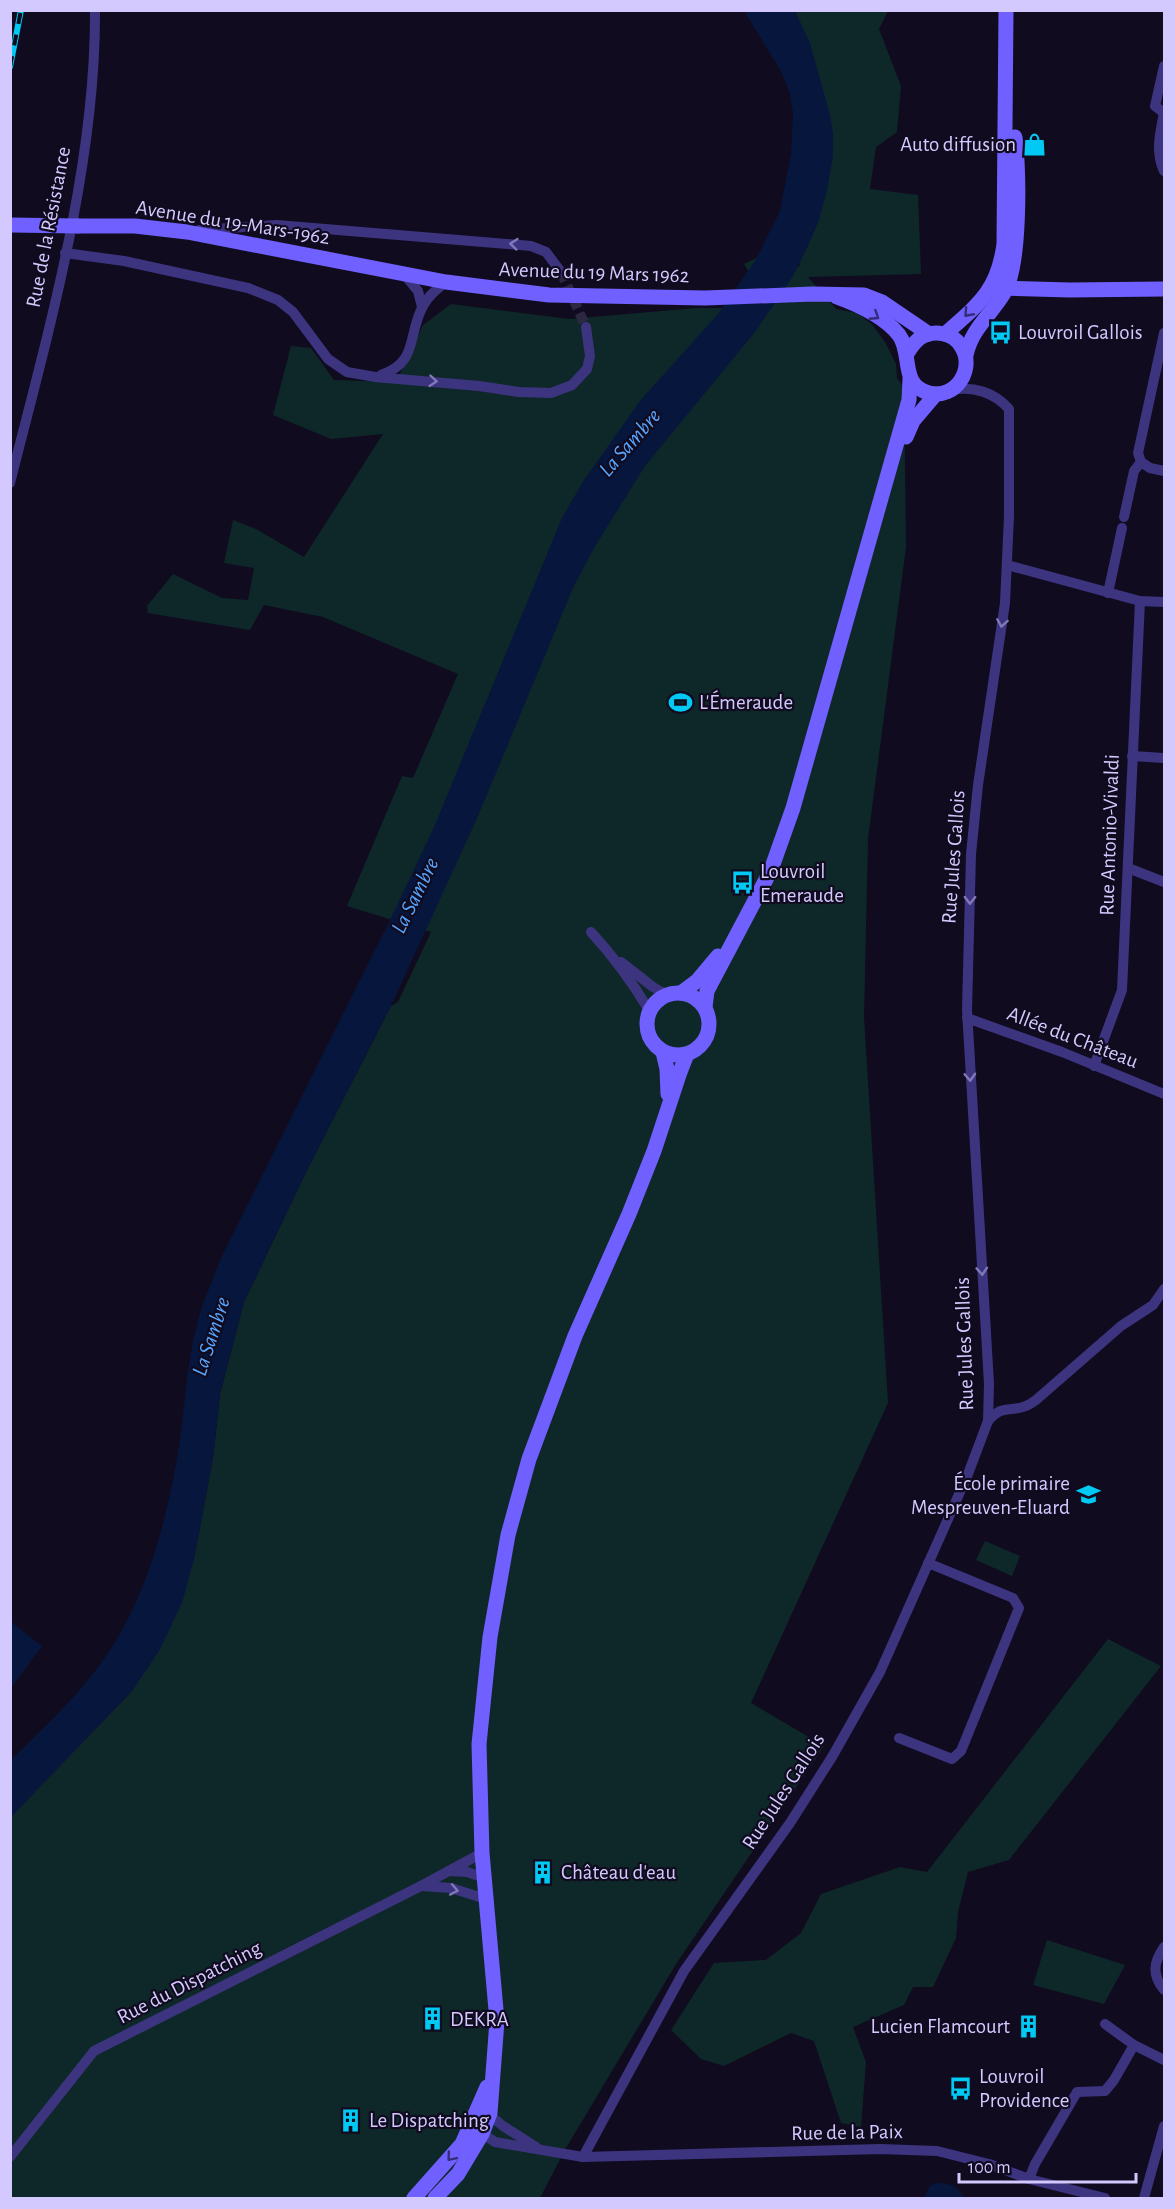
<svg xmlns="http://www.w3.org/2000/svg" width="1175" height="2209" font-family="'Alegreya Sans',sans-serif">
  <style>
    .green { fill: #0e2829 }
    .water { fill: #07163d }
    .lines { fill: none; stroke-linecap: round; stroke-linejoin: round }
    .street-tunnel { stroke: #2d2841; stroke-width: 10; stroke-dasharray: 10 5; stroke-linecap: butt }
    .street { stroke: #3d3480; stroke-width: 10 }
    .secondary { stroke: #7060ff; stroke-width: 15 }
    .rail-casing { stroke: #00caf4; stroke-width: 6 }
    .rail { stroke: #100b1f; stroke-width: 4; stroke-dasharray: 11; stroke-linecap: butt }
    .secondary-bridge { stroke: #7060ff; stroke-width: 15 }
    .oneway { stroke: #8177b9 }
    .oneway2 { stroke: #362d79 }
    .labels { text-anchor: middle; stroke-width: 4.5; stroke-linejoin: round; paint-order: stroke }
    .poi-label { font-size: 21px; fill: #d4c9ff; stroke: #100b1f; text-anchor: start }
    .street-label { font-size: 21px; fill: #d4c9ff; stroke: #100b1f }
    .water-label { font-size: 22px; font-style: italic; fill: #57a5ff; stroke: #100b1f }
  </style>
  <rect width="100%" height="100%" fill="#100b1f"/>
  <!-- green -->
  <g class="green">
    <path d="M 787,11 L 888,11 L 879,29 L 901,86 L 897,132 L 876,147 L 870,189 L 918,195 L 921,274 L 808,277 L 836,309 L 857,313 L 872,324 L 885,342 L 896,364 L 897,378 L 904,387 L 906,547 L 868,839 L 864,1017 L 888,1403 L 751,1703 L 824,1746 L 676,1964 L 566,2148 L 540,2198 L 11,2198 L 10,1817 L 132,1691 L 194,1559 L 213,1458 L 220,1394 L 244,1302 L 307,1170 L 391,1006 L 398,1002 L 431,932 L 347,906 L 402,776 L 413,778 L 458,674 L 323,617 L 264,605 L 250,630 L 148,613 L 147,606 L 173,574 L 222,598 L 248,600 L 254,568 L 224,563 L 233,520 L 256,529 L 304,557 L 383,434 L 331,439 L 273,415 L 291,346 L 311,348 L 334,380 L 396,382 L 423,325 L 451,304 L 569,319 L 697,308 L 772,308 L 744,264 L 781,246 L 799,267 L 827,161 Z"/>
    <path d="M 985,1541 L 1020,1556 L 1012,1576 L 976,1560 Z"/>
    <path d="M 1108,1639 L 1161,1666 L 1009,1860 L 968,1872 L 958,1912 L 956,1938 L 933,1987 L 913,1987 L 904,2005 L 853,2027 L 866,2062 L 861,2127 L 841,2123 L 814,2041 L 791,2033 L 724,2066 L 701,2059 L 671,2030 L 714,1963 L 766,1960 L 801,1933 L 821,1894 L 900,1867 L 927,1872 Z"/>
    <path d="M 1047,1940 L 1125,1965 L 1104,2004 L 1033,1985 Z"/>
  </g>
  <!-- water -->
  <g class="water">
    <path d="M 744,11 L 795,11 L 810,43 L 830,115 L 833,134 L 833,156 L 827,190 L 818,223 L 806,250 L 793,276 L 755,332 L 645,466 L 594,548 L 573,588 L 478,816 L 391,1006 L 307,1170 L 244,1302 L 220,1394 L 213,1458 L 194,1559 L 182,1603 L 159,1651 L 132,1691 L 11,1817 L 11,1760 C 41,1730 73,1701 98,1667 C 142,1609 163,1535 176,1464 C 185,1417 185,1367 198,1320 C 204,1298 214,1277 222,1256 L 393,914 L 434,827 L 562,518 L 584,480 L 640,401 L 717,315 L 755,261 L 780,211 L 791,154 L 793,113 L 790,94 L 781,71 Z"/>
    <path d="M 11,1622 L 42,1646 L 11,1688 Z"/>
    <path d="M 936,2183 C 950,2183 958,2186 964,2198 L 924,2198 L 930,2186 Z"/>
  </g>
  <g class="lines">
    <!-- street-tunnel -->
    <path class="street-tunnel" d="M 561,272 L 586,327"/>
    <!-- street -->
    <g class="street">
      <path d="M 1164,66 L 1155,106 L 1164,113 C 1160,133 1155,152 1164,171"/>
      <path d="M 199,230 L 277,225 L 531,246 L 546,252 L 561,272"/>
      <path d="M 65,253 L 124,261 L 248,288 L 278,300 L 293,312 L 328,359 L 347,372 L 375,377 L 479,386 L 519,392 L 551,393 L 572,385 L 587,369 L 590,356 L 586,327"/>
      <path d="M 404,274 L 418,291 L 422,307"/>
      <path d="M 1164,333 L 1138,453 L 1141,462 L 1150,468 L 1164,471"/>
      <path d="M 381,375 C 419,362 407,335 423,306 C 428,296 437,289 446,282"/>
      <path d="M 10,483 C 48,333 96,166 95,10"/>
      <path d="M 1124,517 L 1134,471 L 1141,462"/>
      <path d="M 1007,565 L 1140,601 L 1164,602"/>
      <path d="M 1108,593 L 1122,528"/>
      <path d="M 1132,756 L 1164,758"/>
      <path d="M 1128,868 L 1164,882"/>
      <path d="M 591,932 C 614,957 633,983 650,1012"/>
      <path d="M 621,962 L 653,987 L 667,995"/>
      <path d="M 967,1018 L 1062,1052 L 1164,1094"/>
      <path d="M 1094,1066 L 1122,990 L 1140,601"/>
      <path d="M 988,1421 C 1002,1405 1006,1412 1023,1407 C 1027,1406 1032,1403 1036,1400 L 1121,1326 L 1153,1305 L 1164,1289"/>
      <path d="M 899,1738 L 952,1759 L 961,1751 L 1019,1608 L 1013,1598 L 928,1563"/>
      <path d="M 450,1871 L 467,1872 L 485,1878"/>
      <path d="M 421,1886 L 451,1888 L 486,1899"/>
      <path d="M 1164,1947 C 1153,1963 1152,1975 1164,1990"/>
      <path d="M 1105,2024 L 1134,2045 L 1164,2060"/>
      <path d="M 485,2111 L 503,2126 L 536,2147"/>
      <path d="M 478,2131 L 495,2142 L 583,2157 L 880,2149 L 937,2151 L 989,2164 L 1029,2179 L 1105,2198"/>
      <path d="M 10,2157 L 94,2051 L 421,1886 L 482,1853"/>
      <path d="M 583,2157 L 684,1971 L 790,1823 L 832,1757 L 880,1672 L 968,1474 L 988,1421 L 989,1384 L 967,1010 L 971,854 L 978,785 L 1005,603 L 1009,516 L 1009,409 C 994,392 973,386 952,390"/>
      <path d="M 1029,2179 L 1035,2164 L 1077,2092 L 1105,2091 L 1114,2080 L 1134,2045"/>
      <path d="M 1144,2198 L 1164,2126"/>
    </g>
    <!-- secondary -->
    <g class="secondary">
      <path d="M 78,226 L 135,226 L 187,232 L 446,282 L 549,295 L 705,298 L 813,294 L 864,295 L 882,302 L 929,334"/>
      <path d="M 998,288 L 1070,290 L 1164,289"/>
      <path d="M 837,297 C 859,305 884,316 899,335 C 913,354 899,385 929,393 C 956,400 976,368 961,346 C 953,333 934,329 920,338 C 914,342 910,349 906,355"/>
      <path d="M 945,334 C 979,304 998,290 1004,244 L 1006,10"/>
      <path d="M 966,355 C 972,328 991,315 1004,293 C 1021,264 1019,172 1015,137"/>
      <path d="M 906,437 L 913,421 L 936,394"/>
      <circle cx="678" cy="1024" r="31"/>
      <path d="M 681,993 L 697,981 L 718,956"/>
      <path d="M 705,1007 L 707,991 L 771,870 L 793,808 L 909,400 L 910,379"/>
      <path d="M 663,1052 L 667,1069 L 668,1094"/>
      <path d="M 414,2198 L 462,2144 L 487,2087"/>
      <path d="M 435,2198 L 458,2174 L 482,2134 L 490,2113 L 497,2021 L 482,1853 L 479,1744 L 490,1637 L 508,1535 L 529,1459 L 575,1336 L 629,1214 L 654,1151 L 680,1072 L 687,1054"/>
    </g>
    <defs>
      <path id="rail" d="M 10,67 L 21,10"/>
    </defs>
    <!-- rail casing -->
    <use href="#rail" class="rail-casing"/>
    <!-- rail -->
    <use href="#rail" class="rail"/>
    <!-- secondary-bridge -->
    <path class="secondary-bridge" d="M 10,225 L 78,226"/>
  </g>
  <!-- one-way arrows -->
  <defs><path id="oneway-chevron" d="M-2-3.5L2.5 0L-2 3.5" fill="none" stroke-width="1.6" stroke-linecap="round" stroke-linejoin="round" transform="scale(1.5)"/></defs>
  <g class="oneway">
    <use href="#oneway-chevron" transform="translate(514 244) rotate(-174)"/>
    <use href="#oneway-chevron" transform="translate(433 381) rotate(5)"/>
    <use href="#oneway-chevron" transform="translate(1002 623) rotate(99)"/>
    <use href="#oneway-chevron" transform="translate(970 900) rotate(91)"/>
    <use href="#oneway-chevron" transform="translate(970 1077) rotate(87)"/>
    <use href="#oneway-chevron" transform="translate(982 1271) rotate(86)"/>
    <use href="#oneway-chevron" transform="translate(454 1890) rotate(11)"/>
  </g>
  <g class="oneway2">
    <use href="#oneway-chevron" transform="translate(968 313) rotate(132)"/>
    <use href="#oneway-chevron" transform="translate(875 316) rotate(33)"/>
    <use href="#oneway-chevron" transform="translate(451 2157) rotate(130)"/>
  </g>
  <!-- icons -->
  <defs>
    <symbol id="shop-bare" viewBox="-9 -9 18 18"><path d="M-5-2.5h2.3a2.7 3.5 0 0 1 5.4 0H5L5.5 6h-11ZM-1.5-2.5h3a1.5 2.3 0 0 0-3 0Z" fill="#00caf4" stroke="#100b1f" stroke-width="2.5" paint-order="stroke"/></symbol>
    <symbol id="bus-bare" viewBox="-9 -9 18 18"><path d="M-5-6H5V4H4V6H2V4H-2V6H-4V4H-5ZM-3.5-4V0h7V-4ZM-3.5 1.2v1.5H-2V1.2ZM2 1.2v1.5H3.5V1.2Z" fill="#00caf4" stroke="#100b1f" stroke-width="2.5" paint-order="stroke"/></symbol>
    <symbol id="stadium-bare" viewBox="-9 -9 18 18"><path d="M0-5a6.5 5 0 1 0 0 10a6.5 5 0 1 0 0-10ZM-3.5-1.8h7v3.6h-7Z" fill="#00caf4" stroke="#100b1f" stroke-width="2.5" paint-order="stroke"/></symbol>
    <symbol id="school-bare" viewBox="-9 -9 18 18"><path d="M0-5L7-2L0 1L-7-2ZM-4 1L0 2.5L4 1V4Q0 6-4 4Z" fill="#00caf4" stroke="#100b1f" stroke-width="2.5" paint-order="stroke"/></symbol>
    <symbol id="building-bare" viewBox="-9 -9 18 18"><path d="M-4-6H4V6H1V3H-1V6H-4ZM-2.5-4.3h1.7v1.8h-1.7ZM.8-4.3h1.7v1.8H.8ZM-2.5-1h1.7V.8h-1.7ZM.8-1h1.7V.8H.8Z" fill="#00caf4" stroke="#100b1f" stroke-width="2.5" paint-order="stroke"/></symbol>
  </defs>
  <g fill-rule="evenodd">
    <use href="#shop-bare" x="1018" y="128" width="33" height="33"/>
    <use href="#bus-bare" x="984" y="316" width="33" height="33"/>
    <use href="#stadium-bare" x="664" y="686" width="33" height="33"/>
    <use href="#bus-bare" x="726" y="866" width="33" height="33"/>
    <use href="#school-bare" x="1072" y="1478" width="33" height="33"/>
    <use href="#building-bare" x="526" y="1856" width="33" height="33"/>
    <use href="#building-bare" x="416" y="2002" width="33" height="33"/>
    <use href="#building-bare" x="1012" y="2010" width="33" height="33"/>
    <use href="#bus-bare" x="944" y="2072" width="33" height="33"/>
    <use href="#building-bare" x="334" y="2104" width="33" height="33"/>
  </g>
  <g class="labels">
    <!-- poi labels -->
    <g class="poi-label">
      <text x="1016" y="151" text-anchor="end">Auto diffusion</text>
      <text x="1018" y="339">Louvroil Gallois</text>
      <text x="699" y="709">L'Émeraude</text>
      <text x="760" y="878">Louvroil<tspan x="760" dy="24">Emeraude</tspan></text>
      <text x="1070" y="1490" text-anchor="end">École primaire<tspan x="1070" dy="24">Mespreuven-Eluard</tspan></text>
      <text x="561" y="1879">Château d'eau</text>
      <text x="450" y="2026">DEKRA</text>
      <text x="1010" y="2033" text-anchor="end">Lucien Flamcourt</text>
      <text x="979" y="2083">Louvroil<tspan x="979" dy="24">Providence</tspan></text>
      <text x="369" y="2127">Le Dispatching</text>
    </g>
    <!-- street labels -->
    <g class="street-label">
      <text transform="translate(233 222) rotate(9)" y="7">Avenue du 19-Mars-1962</text>
      <text transform="translate(48 227) rotate(-79)" y="7">Rue de la Résistance</text>
      <text transform="translate(594 272) rotate(2)" y="7">Avenue du 19 Mars 1962</text>
      <text transform="translate(1109 835) rotate(-88)" y="7">Rue Antonio-Vivaldi</text>
      <text transform="translate(953 857) rotate(-86)" y="7">Rue Jules Gallois</text>
      <text transform="translate(1073 1037) rotate(21)" y="7">Allée du Château</text>
      <text transform="translate(964 1344) rotate(-92)" y="7">Rue Jules Gallois</text>
      <text transform="translate(783 1791) rotate(-57)" y="7">Rue Jules Gallois</text>
      <text transform="translate(189 1982) rotate(-27)" y="7">Rue du Dispatching</text>
      <text transform="translate(847 2132) rotate(-1)" y="7">Rue de la Paix</text>
    </g>
    <!-- water labels -->
    <g class="water-label">
      <text transform="translate(629 442) rotate(-49)" y="8">La Sambre</text>
      <text transform="translate(414 895) rotate(-64)" y="8">La Sambre</text>
      <text transform="translate(210 1336) rotate(-72)" y="8">La Sambre</text>
    </g>
  </g>
  <!-- border -->
  <rect width="1175" height="2209" fill="none" stroke="#d4c9ff" stroke-width="24"/>
  <!-- scale -->
  <path d="M959 2173v9h177v-9" fill="none" stroke="#d4c9ff" stroke-width="3"/>
  <text x="968" y="2173" font-size="18" fill="#d4c9ff" stroke="#100b1f" stroke-width="4.5" paint-order="stroke">100 m</text>
</svg>
